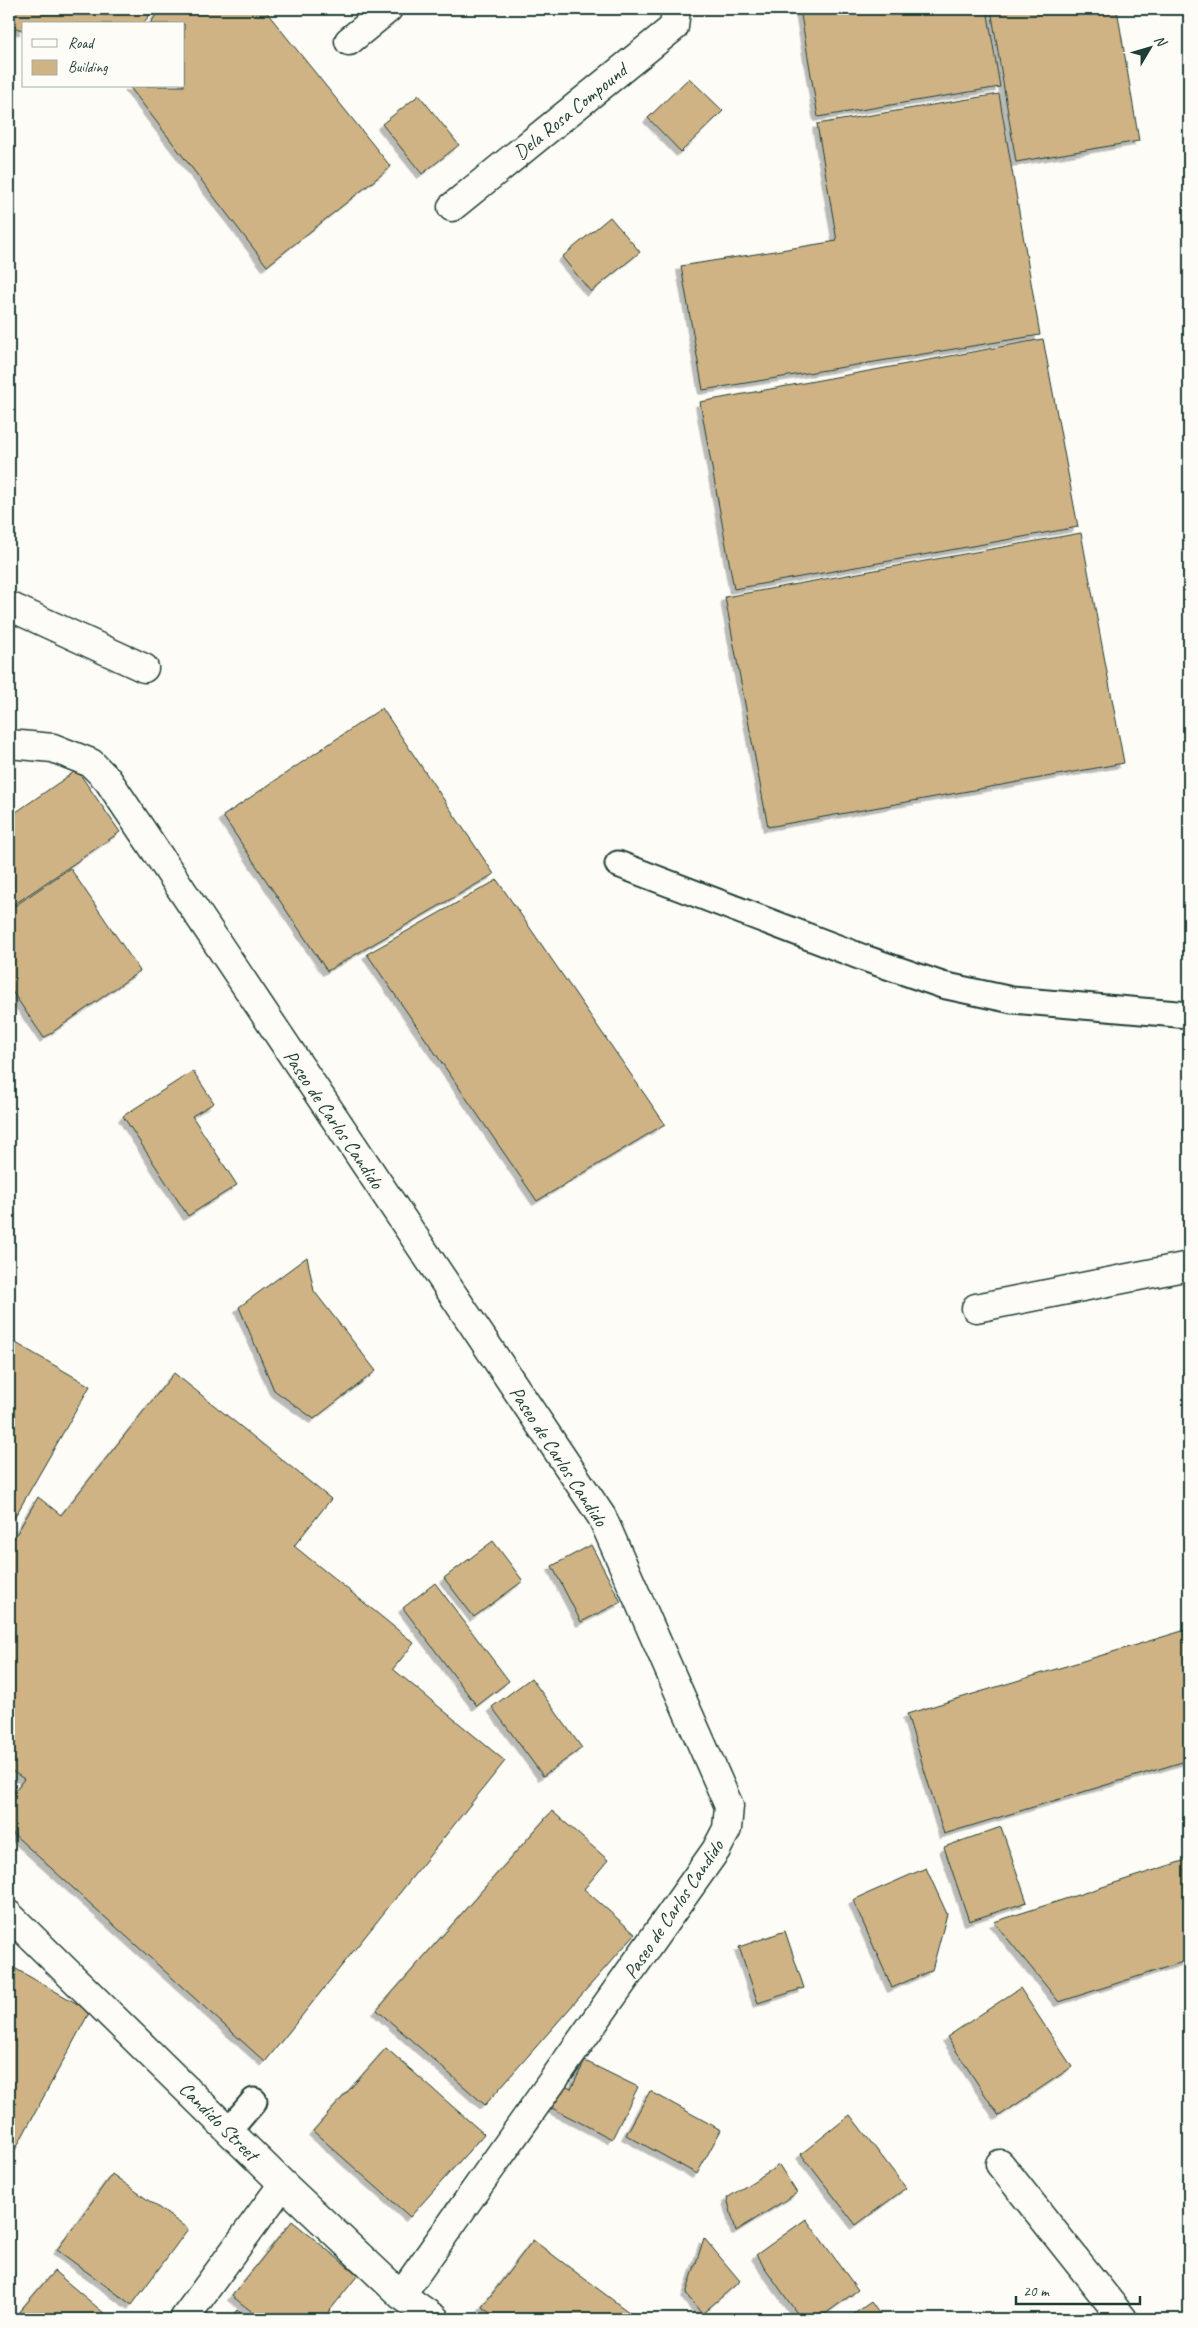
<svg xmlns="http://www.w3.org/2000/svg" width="1198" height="2328" font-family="Caveat,sans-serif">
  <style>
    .building { fill: #cfb384; stroke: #1f3d34; filter: url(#shadow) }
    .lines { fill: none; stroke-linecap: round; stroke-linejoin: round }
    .service-casing { stroke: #1f3d34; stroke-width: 29 }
    .minor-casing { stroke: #1f3d34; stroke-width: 31 }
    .service { stroke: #fdfcf7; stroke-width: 25 }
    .minor { stroke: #fdfcf7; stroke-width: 28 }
    .labels { text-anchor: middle; stroke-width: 4; stroke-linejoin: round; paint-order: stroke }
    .street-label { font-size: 20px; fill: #1f3d34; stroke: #fdfcf7 }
  </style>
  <defs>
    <filter id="shadow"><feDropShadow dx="-4.5" dy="4.5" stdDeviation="0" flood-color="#0004"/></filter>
  </defs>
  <rect width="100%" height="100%" fill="#fdfcf7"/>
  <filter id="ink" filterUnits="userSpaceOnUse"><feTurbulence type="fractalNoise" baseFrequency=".02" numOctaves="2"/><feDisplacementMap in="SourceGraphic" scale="10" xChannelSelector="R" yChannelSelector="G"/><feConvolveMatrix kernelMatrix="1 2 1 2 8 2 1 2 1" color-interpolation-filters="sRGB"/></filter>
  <g filter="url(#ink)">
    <!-- building -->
    <g class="building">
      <path d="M 9,9 L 154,9 L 143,24 L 24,24 L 24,31 L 9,25 Z"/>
      <path d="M 160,9 L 264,9 L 391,167 L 267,266 L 129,86 L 184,86 L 184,24 L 150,24 Z"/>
      <path d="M 800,9 L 987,9 L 1000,87 L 818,117 Z"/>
      <path d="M 991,9 L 1117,9 L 1139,141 L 1016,162 Z"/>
      <path d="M 689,78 L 723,111 L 681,152 L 648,118 Z"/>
      <path d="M 999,94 L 1040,335 L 703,390 L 681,266 L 837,241 L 817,124 Z"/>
      <path d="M 419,95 L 459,145 L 422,174 L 382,124 Z"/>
      <path d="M 610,217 L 640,252 L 591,292 L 562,257 Z"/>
      <path d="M 1043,339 L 1078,527 L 734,589 L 700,402 Z"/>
      <path d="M 1081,533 L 1124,763 L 768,827 L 725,597 Z"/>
      <path d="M 382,708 L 494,874 L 327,971 L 223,816 Z"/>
      <path d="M 77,770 L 120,832 L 9,908 L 9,817 Z"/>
      <path d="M 70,868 L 140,971 L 44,1038 L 9,987 L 9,910 Z"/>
      <path d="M 497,880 L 665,1124 L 537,1201 L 367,954 Z"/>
      <path d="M 193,1071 L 214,1103 L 192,1116 L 237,1185 L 188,1216 L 123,1116 Z"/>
      <path d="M 307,1257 L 314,1291 L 376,1371 L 314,1419 L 274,1390 L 239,1307 Z"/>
      <path d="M 9,1339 L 90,1386 L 9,1527 Z"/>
      <path d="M 174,1373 L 331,1499 L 294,1546 L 414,1643 L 393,1669 L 505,1761 L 265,2062 L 9,1830 L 9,1799 L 24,1779 L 9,1769 L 9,1736 L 10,1734 L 9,1733 L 9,1547 L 38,1497 L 61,1515 Z"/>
      <path d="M 493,1541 L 523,1581 L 474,1617 L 444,1578 Z"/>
      <path d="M 591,1545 L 621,1602 L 581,1622 L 552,1566 Z"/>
      <path d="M 435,1583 L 509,1681 L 477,1706 L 403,1608 Z"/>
      <path d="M 1189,1629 L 1189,1760 L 944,1834 L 907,1714 Z"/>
      <path d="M 531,1678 L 582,1748 L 543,1776 L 492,1707 Z"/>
      <path d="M 552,1811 L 608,1860 L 584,1889 L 635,1934 L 485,2105 L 377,2010 Z"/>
      <path d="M 1001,1827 L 1027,1902 L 969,1921 L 944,1847 Z"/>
      <path d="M 1189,1859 L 1189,1960 L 1059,2002 L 994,1922 Z"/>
      <path d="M 926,1868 L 947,1914 L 932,1970 L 892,1988 L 853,1900 Z"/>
      <path d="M 785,1931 L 804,1988 L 758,2003 L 739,1947 Z"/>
      <path d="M 9,1965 L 90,2011 L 9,2161 Z"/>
      <path d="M 1020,1988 L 1072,2067 L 999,2116 L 947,2037 Z"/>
      <path d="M 386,2048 L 484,2134 L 410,2217 L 313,2131 Z"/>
      <path d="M 585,2061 L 638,2087 L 612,2139 L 548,2106 L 559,2083 L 571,2089 Z"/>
      <path d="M 650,2091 L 721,2130 L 697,2174 L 626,2135 Z"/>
      <path d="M 850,2115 L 906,2188 L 856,2225 L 801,2154 Z"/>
      <path d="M 779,2165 L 797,2193 L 736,2231 L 727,2198 Z"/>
      <path d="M 112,2174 L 188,2229 L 132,2305 L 57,2250 Z"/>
      <path d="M 806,2219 L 858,2290 L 818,2319 L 801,2319 L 756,2255 Z"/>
      <path d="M 292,2221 L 358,2275 L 323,2319 L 261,2319 L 232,2296 Z"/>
      <path d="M 704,2238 L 740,2281 L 702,2314 L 686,2294 Z"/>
      <path d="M 533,2240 L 638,2319 L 498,2319 L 482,2307 Z"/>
      <path d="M 54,2271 L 111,2319 L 13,2319 Z"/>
      <path d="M 871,2302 L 883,2319 L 847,2319 Z"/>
      <path d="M 237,2310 L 249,2319 L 229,2319 Z"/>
      <path d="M 347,2312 L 356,2319 L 341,2319 Z"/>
    </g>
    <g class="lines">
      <defs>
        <g id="service">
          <path d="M 618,864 L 864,958 L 942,985 L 1012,1000 L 1189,1015"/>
          <path d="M 229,2130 L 254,2101"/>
        </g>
        <g id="minor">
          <path d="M 349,41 L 388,9"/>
          <path d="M 452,207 L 674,27 L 676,9"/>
          <path d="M 9,606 L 144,668"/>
          <path d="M 9,744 L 53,748 L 91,763 L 108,780 L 602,1517 L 729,1806 L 727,1829 L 716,1850 L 401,2295"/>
          <path d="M 976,1308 L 1189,1266"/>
          <path d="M 9,1915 L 283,2184 L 401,2295 L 435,2319"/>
          <path d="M 1000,2164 L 1123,2319"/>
          <path d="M 184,2319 L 283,2184"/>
        </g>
      </defs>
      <!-- service casing -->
      <use href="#service" class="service-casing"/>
      <!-- minor casing -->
      <use href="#minor" class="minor-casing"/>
      <!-- service -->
      <use href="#service" class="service"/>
      <!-- minor -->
      <use href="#minor" class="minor"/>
    </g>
  </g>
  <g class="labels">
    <!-- street labels -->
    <g class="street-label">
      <text transform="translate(570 111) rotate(-39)" y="7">Dela Rosa Compound</text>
      <text transform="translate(334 1119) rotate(56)" y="7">Paseo de Carlos Candido</text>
      <text transform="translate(559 1456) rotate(57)" y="7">Paseo de Carlos Candido</text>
      <text transform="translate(673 1909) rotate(-56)" y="7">Paseo de Carlos Candido</text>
      <text transform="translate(219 2121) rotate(45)" y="7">Candido Street</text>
    </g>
  </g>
  <!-- margin -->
  <rect width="1198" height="2328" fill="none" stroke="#fdfcf7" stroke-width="30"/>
  <rect x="15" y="15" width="1168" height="2298" fill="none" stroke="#1f3d34" stroke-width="2" filter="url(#ink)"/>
  <!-- legend -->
  <rect x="22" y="22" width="162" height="65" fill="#fdfcf7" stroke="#a4b0a9"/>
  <rect x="32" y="39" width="25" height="8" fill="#fdfcf7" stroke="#a4b0a9"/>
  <text x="68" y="48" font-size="15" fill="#1f3d34">Road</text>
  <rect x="32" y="60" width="25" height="15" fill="#cfb384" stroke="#a4b0a9"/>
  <text x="68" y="72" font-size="15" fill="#1f3d34">Building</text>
  <!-- north arrow -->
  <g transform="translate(1150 48) rotate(52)" stroke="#fdfcf7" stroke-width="4" paint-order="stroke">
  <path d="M0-4L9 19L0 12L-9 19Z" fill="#1f3d34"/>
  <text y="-8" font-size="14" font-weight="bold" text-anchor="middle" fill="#1f3d34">N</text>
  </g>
  <!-- scale -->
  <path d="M1016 2296v8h124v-8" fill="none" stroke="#1f3d34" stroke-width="2.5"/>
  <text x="1023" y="2296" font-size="15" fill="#1f3d34" stroke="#fdfcf7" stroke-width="4" paint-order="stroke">20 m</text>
</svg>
